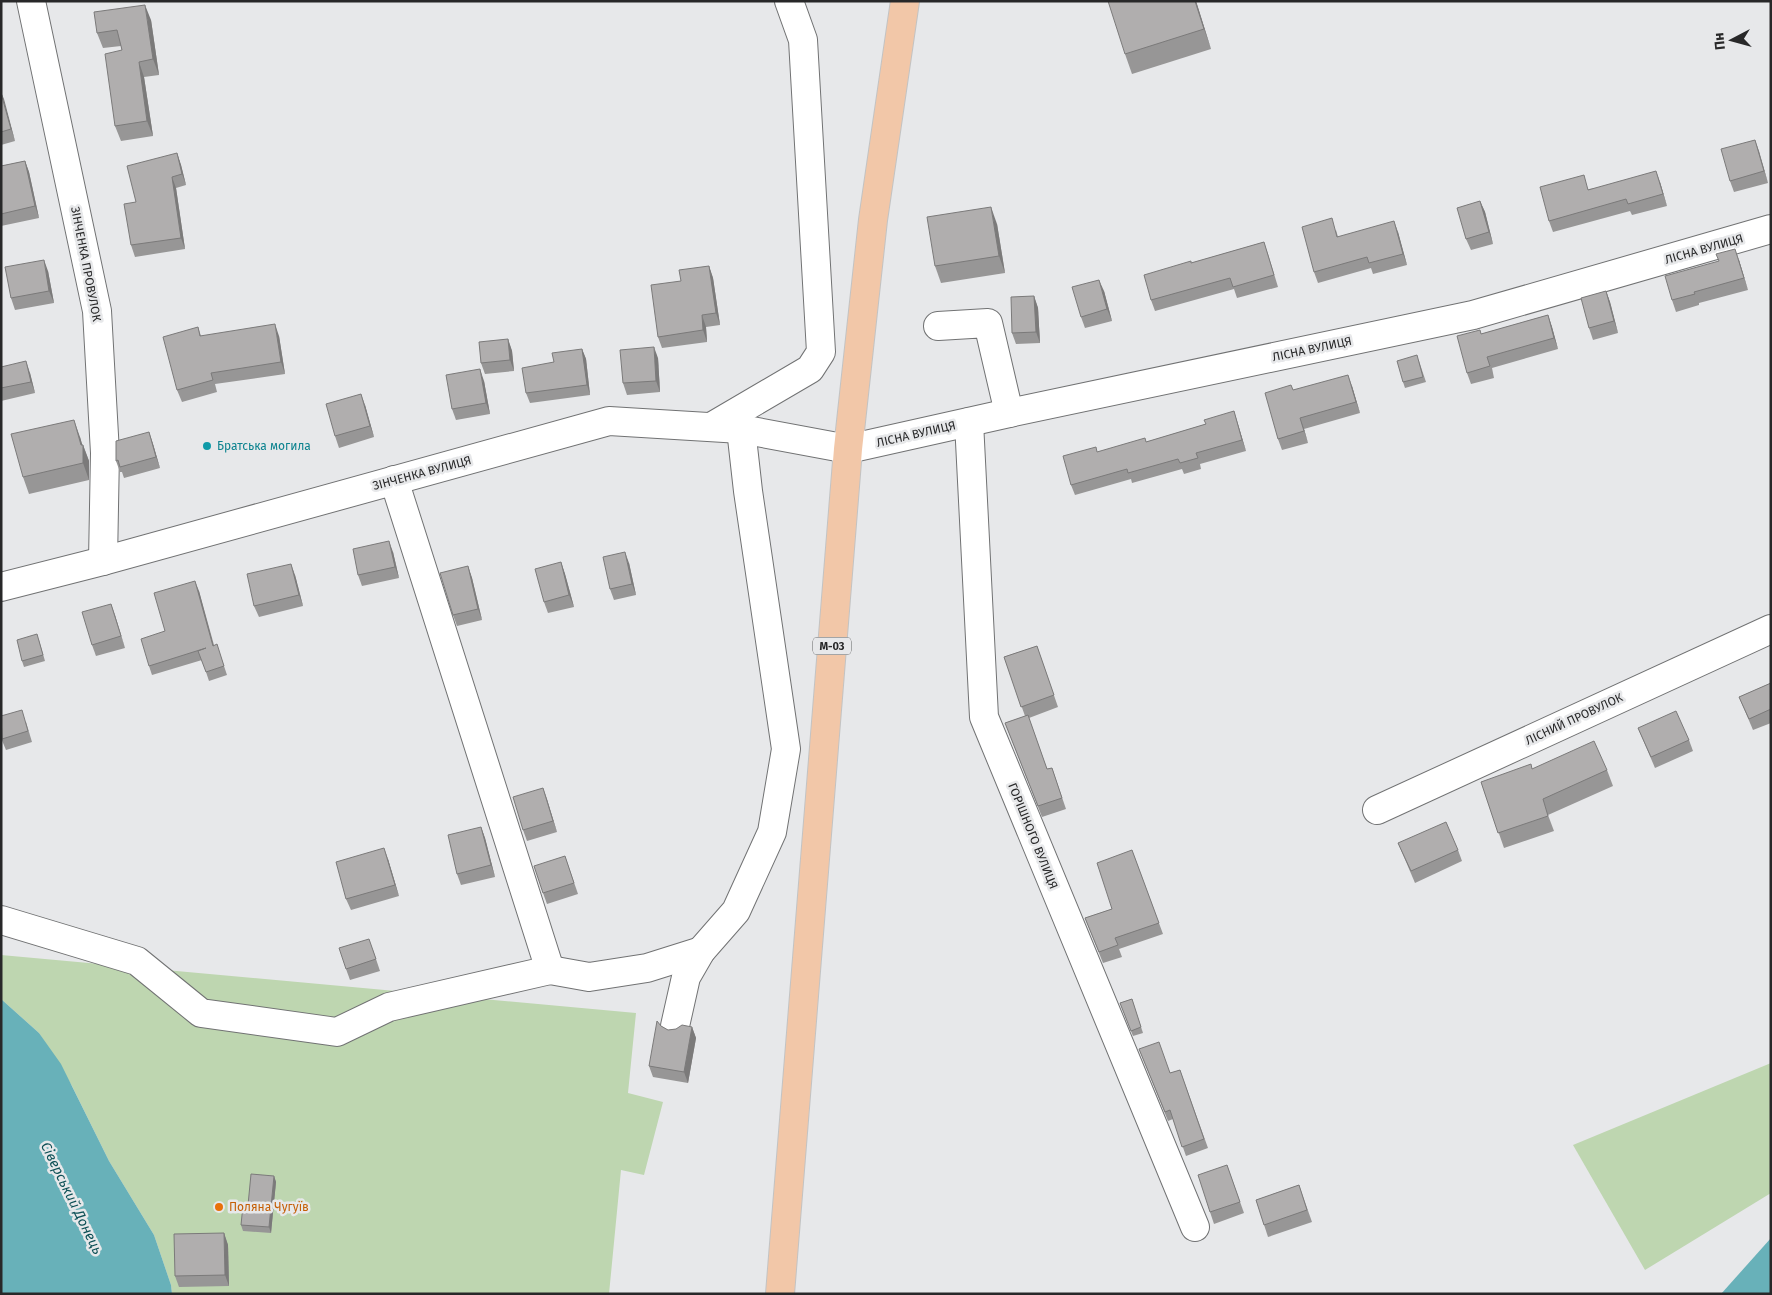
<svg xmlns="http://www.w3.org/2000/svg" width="1772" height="1295" font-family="'Fira Sans',sans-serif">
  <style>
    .green { fill: #bed6b0 }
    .water { fill: #68b1b9 }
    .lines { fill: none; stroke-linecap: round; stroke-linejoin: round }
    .minor-casing { stroke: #717273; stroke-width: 30 }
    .highway-casing { stroke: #c3c3c3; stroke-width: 30 }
    .minor { stroke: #fff; stroke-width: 28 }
    .highway { stroke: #f2c7a8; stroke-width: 28 }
    .wall { fill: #979696 }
    .shaded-wall { fill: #7b7a7a }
    .building { fill: #b0aeae; stroke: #7b7a7a }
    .culture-dot { fill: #0f9aa8; stroke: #e7e8ea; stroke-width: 2 }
    .food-dot { fill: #e8710a; stroke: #e7e8ea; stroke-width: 2 }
    .labels { text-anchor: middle; stroke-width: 5; stroke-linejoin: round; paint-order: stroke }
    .shield { fill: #e7e8ea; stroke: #616263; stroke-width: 1 }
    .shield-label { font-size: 11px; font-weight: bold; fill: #282829 }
    .street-label { font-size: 12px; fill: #282829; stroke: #e7e8ea }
    .culture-label { font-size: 12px; fill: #0d838f; stroke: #e7e8ea; text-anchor: start }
    .food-label { font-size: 12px; fill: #c56008; stroke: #e7e8ea; text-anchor: start }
    .water-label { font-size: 14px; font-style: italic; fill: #0d5056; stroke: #e7e8ea }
  </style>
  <rect width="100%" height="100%" fill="#e7e8ea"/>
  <!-- green -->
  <g class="green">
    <path d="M 1,955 L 636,1013 L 628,1093 L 663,1102 L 644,1175 L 621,1170 L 609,1294 L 172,1294 L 171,1285 L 154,1235 L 109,1161 L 72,1086 L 39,1033 L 1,999 Z"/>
    <path d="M 1771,1063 L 1771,1193 L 1645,1270 L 1573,1145 Z"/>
  </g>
  <!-- water -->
  <g class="water">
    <path d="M 1,999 L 39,1033 L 61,1064 L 109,1161 L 154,1235 L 171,1285 L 172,1294 L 1,1294 Z"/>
    <path d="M 1771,1238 L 1771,1294 L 1721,1294 Z"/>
  </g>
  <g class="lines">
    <defs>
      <g id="minor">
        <path d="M 31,1 L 97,311 L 105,453 L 103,561"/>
        <path d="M 938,326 L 988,323 L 1009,413"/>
        <path d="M 969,422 L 984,717 L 1195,1227"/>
        <path d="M 711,427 L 810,369 L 821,352 L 803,40 L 789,1"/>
        <path d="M 1,587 L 103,561 L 609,421 L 741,429 L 848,449 L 1009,413 L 1473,315 L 1771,229"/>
        <path d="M 1377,810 L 1771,629"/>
        <path d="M 1,920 L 137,961 L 201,1013 L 337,1032 L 389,1007 L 550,970 L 394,480"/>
        <path d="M 550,970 L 589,977 L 647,968 L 701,951"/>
        <path d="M 675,1026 L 686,977 L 701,951 L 736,911 L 772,832 L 786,749 L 748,491 L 741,429"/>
      </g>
      <path id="highway" d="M 780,1294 L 848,449 L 873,220 L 905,1"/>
    </defs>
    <!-- minor casing -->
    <use href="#minor" class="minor-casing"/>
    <!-- highway casing -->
    <use href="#highway" class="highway-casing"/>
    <!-- minor -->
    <use href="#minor" class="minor"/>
    <!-- highway -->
    <use href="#highway" class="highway"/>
  </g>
  <!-- wall -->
  <g class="wall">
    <path d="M 1196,1 L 1211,49 L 1132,74 L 1125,54 Z"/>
    <path d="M 151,20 L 159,75 L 144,77 L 153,136 L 121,141 L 115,126 L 122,50 L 121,46 L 103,48 L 97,33 Z"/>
    <path d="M 1,92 L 15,141 L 1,145 Z"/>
    <path d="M 1755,140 L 1768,183 L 1734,192 L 1730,181 Z"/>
    <path d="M 177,153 L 181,165 L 186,185 L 176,188 L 185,249 L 135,257 L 131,245 L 136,202 Z"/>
    <path d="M 25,161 L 29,172 L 39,218 L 1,226 L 1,166 Z"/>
    <path d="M 1660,182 L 1667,206 L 1632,215 L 1630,211 L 1553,232 L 1549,221 L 1589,189 Z"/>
    <path d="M 1480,201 L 1485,212 L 1493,244 L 1471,250 L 1466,239 Z"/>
    <path d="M 997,224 L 1005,273 L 941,283 L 935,266 Z"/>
    <path d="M 1336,230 L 1338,237 L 1398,232 L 1407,265 L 1373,274 L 1371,268 L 1318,283 L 1314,272 Z"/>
    <path d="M 1264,242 L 1268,254 L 1278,287 L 1237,298 L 1234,289 L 1155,311 L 1151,300 L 1191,263 Z"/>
    <path d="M 1739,260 L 1748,290 L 1699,303 L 1699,305 L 1676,312 L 1672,300 Z"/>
    <path d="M 709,266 L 713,278 L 720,325 L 706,327 L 707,342 L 662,348 L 658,337 L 681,281 Z"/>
    <path d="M 48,271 L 54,303 L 15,310 L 11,298 Z"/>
    <path d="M 1104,291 L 1112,321 L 1085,328 L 1081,317 Z"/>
    <path d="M 1606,291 L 1610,302 L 1618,333 L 1593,340 L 1589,328 Z"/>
    <path d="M 1034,296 L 1038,308 L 1040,343 L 1016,344 L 1012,333 Z"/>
    <path d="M 1548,315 L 1552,327 L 1558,349 L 1492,368 L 1494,378 L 1471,384 L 1467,373 L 1481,334 Z"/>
    <path d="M 198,327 L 201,336 L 279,336 L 285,374 L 215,384 L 217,392 L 182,402 L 177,390 Z"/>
    <path d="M 508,339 L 512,351 L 514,371 L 485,374 L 481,363 Z"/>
    <path d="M 582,349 L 586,359 L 590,395 L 530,403 L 526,393 L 554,362 Z"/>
    <path d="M 658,358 L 660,392 L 627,395 L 623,383 Z"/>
    <path d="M 1419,361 L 1426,382 L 1405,388 L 1403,382 Z"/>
    <path d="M 1,367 L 30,373 L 35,393 L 1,401 Z"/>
    <path d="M 484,381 L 490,414 L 456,420 L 452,409 Z"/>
    <path d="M 1352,386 L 1360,413 L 1304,429 L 1308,443 L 1282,450 L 1278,439 L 1293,390 Z"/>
    <path d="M 365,405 L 374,437 L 339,448 L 335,436 Z"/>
    <path d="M 1234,411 L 1246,451 L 1200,464 L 1201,469 L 1184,474 L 1182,469 L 1132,483 L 1131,479 L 1075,495 L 1071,485 L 1098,452 L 1146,442 L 1206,424 Z"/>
    <path d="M 149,432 L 153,444 L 160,468 L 124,478 L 122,472 L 120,472 L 116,461 Z"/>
    <path d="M 80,437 L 82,445 L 83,445 L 89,461 L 89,480 L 29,494 L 23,477 Z"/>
    <path d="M 393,552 L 399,578 L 362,586 L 358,575 Z"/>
    <path d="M 561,562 L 565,574 L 574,607 L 548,613 L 544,602 Z"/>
    <path d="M 629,563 L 636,595 L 614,600 L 610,589 Z"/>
    <path d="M 468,566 L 472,578 L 482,620 L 457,626 L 453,615 Z"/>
    <path d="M 295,575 L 303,606 L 259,617 L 254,606 Z"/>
    <path d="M 199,591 L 214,645 L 220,654 L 227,675 L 209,681 L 202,660 L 152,675 L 149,666 L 165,631 Z"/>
    <path d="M 111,604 L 125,648 L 96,656 L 92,645 Z"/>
    <path d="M 39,640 L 45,661 L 24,667 L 22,661 Z"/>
    <path d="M 1037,646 L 1058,707 L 1029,718 L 1047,769 L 1052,768 L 1066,809 L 1042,817 L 1005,723 L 1025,716 L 1004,657 Z"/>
    <path d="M 1771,683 L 1771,723 L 1753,730 L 1739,697 Z"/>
    <path d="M 26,722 L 32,742 L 6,750 L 1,738 Z"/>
    <path d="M 1638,728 L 1689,740 L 1693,751 L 1655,768 Z"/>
    <path d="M 1532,769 L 1607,770 L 1613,786 L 1548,815 L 1554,831 L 1504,848 L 1481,782 Z"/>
    <path d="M 543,788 L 557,832 L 527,841 L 523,830 Z"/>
    <path d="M 481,827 L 485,838 L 495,877 L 461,885 L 457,874 Z"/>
    <path d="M 1398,843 L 1458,850 L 1462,861 L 1415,883 Z"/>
    <path d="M 1132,850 L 1163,934 L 1119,949 L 1122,957 L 1103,963 L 1085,918 L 1112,909 Z"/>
    <path d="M 565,856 L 578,894 L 547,904 L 543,893 Z"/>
    <path d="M 388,859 L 399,896 L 351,910 L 346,899 Z"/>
    <path d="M 373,950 L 380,971 L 350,980 L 346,969 Z"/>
    <path d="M 1132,999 L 1143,1033 L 1133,1036 L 1120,1003 Z"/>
    <path d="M 661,1026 L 668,1030 L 692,1027 L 696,1038 L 688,1083 L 653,1077 L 649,1066 Z"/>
    <path d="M 1139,1049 L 1170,1073 L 1180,1070 L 1208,1148 L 1186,1156 L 1173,1119 L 1168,1121 Z"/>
    <path d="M 1227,1165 L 1244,1213 L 1214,1224 L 1210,1212 Z"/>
    <path d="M 274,1176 L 276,1182 L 271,1233 L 243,1231 L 241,1225 L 248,1205 Z"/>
    <path d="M 1299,1185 L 1312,1222 L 1268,1237 L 1256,1200 Z"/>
    <path d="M 224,1233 L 228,1245 L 229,1286 L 179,1287 L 175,1276 Z"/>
  </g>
  <!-- shaded-wall -->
  <g class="shaded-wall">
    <path d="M 1195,1 L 1196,1 L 1211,49 L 1204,29 Z"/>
    <path d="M 145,5 L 151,20 L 159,75 L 153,59 Z"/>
    <path d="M 139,62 L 144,77 L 153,136 L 147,121 Z"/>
    <path d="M 1,92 L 4,99 L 15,141 L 11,129 Z"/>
    <path d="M 1755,140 L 1759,151 L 1768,183 L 1764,171 Z"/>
    <path d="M 177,153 L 181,165 L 186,185 L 182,174 Z"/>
    <path d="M 25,161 L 29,172 L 39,218 L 35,206 Z"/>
    <path d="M 1656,171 L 1660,182 L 1667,206 L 1663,194 Z"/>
    <path d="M 172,177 L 176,188 L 185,249 L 181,238 Z"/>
    <path d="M 1480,201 L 1485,212 L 1493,244 L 1489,232 Z"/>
    <path d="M 991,207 L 997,224 L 1005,273 L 999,256 Z"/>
    <path d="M 1394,221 L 1398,232 L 1407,265 L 1403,254 Z"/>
    <path d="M 1735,249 L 1739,260 L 1748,290 L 1744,278 Z"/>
    <path d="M 44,260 L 48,271 L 54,303 L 49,291 Z"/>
    <path d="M 709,266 L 713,278 L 720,325 L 716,313 Z"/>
    <path d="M 1099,280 L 1104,291 L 1112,321 L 1107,309 Z"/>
    <path d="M 1606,291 L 1610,302 L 1618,333 L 1614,321 Z"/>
    <path d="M 1034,296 L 1038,308 L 1040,343 L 1036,332 Z"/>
    <path d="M 702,315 L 706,327 L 707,342 L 703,330 Z"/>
    <path d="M 1548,315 L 1552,327 L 1558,349 L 1554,338 Z"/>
    <path d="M 275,324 L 279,336 L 285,374 L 281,362 Z"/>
    <path d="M 508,339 L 512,351 L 514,371 L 510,360 Z"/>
    <path d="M 654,347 L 658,358 L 660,392 L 656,381 Z"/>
    <path d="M 582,349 L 586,359 L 590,395 L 587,385 Z"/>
    <path d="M 26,361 L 30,373 L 35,393 L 31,382 Z"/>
    <path d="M 480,369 L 484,381 L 490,414 L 486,403 Z"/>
    <path d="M 1348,375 L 1352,386 L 1360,413 L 1356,402 Z"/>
    <path d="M 361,394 L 365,405 L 374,437 L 370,426 Z"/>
    <path d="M 1234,411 L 1246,451 L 1242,440 Z"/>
    <path d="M 1300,418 L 1304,429 L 1308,443 L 1304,431 Z"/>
    <path d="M 74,420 L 80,437 L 83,447 L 83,445 L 89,461 L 89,480 L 83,463 L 81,445 Z"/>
    <path d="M 149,432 L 153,444 L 160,468 L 156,457 Z"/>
    <path d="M 389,541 L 393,552 L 399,578 L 395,567 Z"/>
    <path d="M 625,552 L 629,563 L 636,595 L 632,584 Z"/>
    <path d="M 561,562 L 565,574 L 574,607 L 569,595 Z"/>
    <path d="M 291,564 L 295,575 L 303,606 L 299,595 Z"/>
    <path d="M 468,566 L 472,578 L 482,620 L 478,609 Z"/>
    <path d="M 195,581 L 199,591 L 216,655 L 213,646 Z"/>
    <path d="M 111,604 L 115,615 L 125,648 L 121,636 Z"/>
    <path d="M 543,788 L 547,799 L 557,832 L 553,821 Z"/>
    <path d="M 481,827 L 485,838 L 495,877 L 491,865 Z"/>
    <path d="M 384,848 L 388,859 L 399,896 L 395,885 Z"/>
    <path d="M 692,1027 L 696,1038 L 688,1083 L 684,1072 Z"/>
    <path d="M 274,1176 L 276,1182 L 271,1233 L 269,1227 Z"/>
    <path d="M 224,1233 L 228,1245 L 229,1286 L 225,1275 Z"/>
  </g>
  <!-- building -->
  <g class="building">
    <path d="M 1108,1 L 1195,1 L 1204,29 L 1125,54 Z"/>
    <path d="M 145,5 L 153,59 L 139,62 L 147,121 L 115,126 L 105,54 L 122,50 L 117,30 L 97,33 L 94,12 Z"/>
    <path d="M 1,93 L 11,129 L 1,132 Z"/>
    <path d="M 1755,140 L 1764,171 L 1730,181 L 1721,149 Z"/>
    <path d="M 177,153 L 182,174 L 172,177 L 181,238 L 131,245 L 124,204 L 136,202 L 127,166 Z"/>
    <path d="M 25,161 L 35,206 L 1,214 L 1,166 Z"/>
    <path d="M 1656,171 L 1663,194 L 1628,204 L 1626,199 L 1549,221 L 1540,187 L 1584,175 L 1588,190 Z"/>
    <path d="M 1480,201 L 1489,232 L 1466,239 L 1457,208 Z"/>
    <path d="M 991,207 L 999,256 L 935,266 L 927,217 Z"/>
    <path d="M 1332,218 L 1337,237 L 1394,221 L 1403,254 L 1369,263 L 1367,257 L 1314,272 L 1302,227 Z"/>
    <path d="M 1264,242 L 1274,275 L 1233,287 L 1230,278 L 1151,300 L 1144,275 L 1191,261 L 1191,263 Z"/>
    <path d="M 1735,249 L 1744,278 L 1694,292 L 1695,294 L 1672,300 L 1665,276 L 1719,261 L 1716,254 Z"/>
    <path d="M 44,260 L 49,291 L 11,298 L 5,267 Z"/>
    <path d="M 709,266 L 716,313 L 702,315 L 703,330 L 658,337 L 651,285 L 681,281 L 679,270 Z"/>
    <path d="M 1099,280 L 1107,309 L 1081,317 L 1072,287 Z"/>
    <path d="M 1606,291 L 1614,321 L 1589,328 L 1581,298 Z"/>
    <path d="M 1034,296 L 1036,332 L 1012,333 L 1011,297 Z"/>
    <path d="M 1548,315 L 1554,338 L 1487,357 L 1490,366 L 1467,373 L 1457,336 L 1480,330 L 1481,334 Z"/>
    <path d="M 275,324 L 281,362 L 211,373 L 213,380 L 177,390 L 163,337 L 198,327 L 200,336 Z"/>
    <path d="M 508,339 L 510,360 L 481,363 L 479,342 Z"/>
    <path d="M 654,347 L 656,381 L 623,383 L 620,350 Z"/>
    <path d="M 582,349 L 587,385 L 526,393 L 522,368 L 554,362 L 552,353 Z"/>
    <path d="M 1417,355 L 1423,377 L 1403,382 L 1397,361 Z"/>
    <path d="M 26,361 L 31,382 L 1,388 L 1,367 Z"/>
    <path d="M 480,369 L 486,403 L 452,409 L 446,375 Z"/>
    <path d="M 1348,375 L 1356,402 L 1300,418 L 1304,431 L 1278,439 L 1265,393 L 1291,385 L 1293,390 Z"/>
    <path d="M 361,394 L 370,426 L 335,436 L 326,404 Z"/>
    <path d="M 1234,411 L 1242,440 L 1196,453 L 1198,458 L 1180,463 L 1178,459 L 1128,473 L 1127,469 L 1071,485 L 1063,456 L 1096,447 L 1097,452 L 1145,438 L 1146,442 L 1206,424 L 1204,420 Z"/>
    <path d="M 74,420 L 81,445 L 83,445 L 83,463 L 23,477 L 11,434 Z"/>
    <path d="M 149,432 L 156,457 L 120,467 L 118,460 L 116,461 L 116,441 Z"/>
    <path d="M 389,541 L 395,567 L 358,575 L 353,549 Z"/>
    <path d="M 625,552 L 632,584 L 610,589 L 603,557 Z"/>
    <path d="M 561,562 L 569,595 L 544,602 L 535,569 Z"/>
    <path d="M 291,564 L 299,595 L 254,606 L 247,574 Z"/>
    <path d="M 468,566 L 478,609 L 453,615 L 440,573 Z"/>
    <path d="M 195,581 L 213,646 L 217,644 L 224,666 L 206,672 L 198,651 L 206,648 L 149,666 L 141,639 L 165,631 L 154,593 Z"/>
    <path d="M 111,604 L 121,636 L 92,645 L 82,612 Z"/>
    <path d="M 37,634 L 43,655 L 22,661 L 17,640 Z"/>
    <path d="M 1037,646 L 1054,695 L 1021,707 L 1004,657 Z"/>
    <path d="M 1771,683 L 1771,709 L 1749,719 L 1739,697 Z"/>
    <path d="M 22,710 L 28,731 L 2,739 L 1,716 Z"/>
    <path d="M 1676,711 L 1689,740 L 1651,757 L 1638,728 Z"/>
    <path d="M 1028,715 L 1047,769 L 1052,768 L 1062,798 L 1038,806 L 1005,723 Z"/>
    <path d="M 1594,741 L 1607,770 L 1543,799 L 1548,816 L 1498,833 L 1481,782 L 1531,764 L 1532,769 Z"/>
    <path d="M 543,788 L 553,821 L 523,830 L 513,797 Z"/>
    <path d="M 1446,822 L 1458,850 L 1411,871 L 1398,843 Z"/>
    <path d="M 481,827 L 491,865 L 457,874 L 448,835 Z"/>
    <path d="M 384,848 L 395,885 L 346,899 L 336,862 Z"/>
    <path d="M 1132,850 L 1159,923 L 1115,938 L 1118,945 L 1099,952 L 1085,918 L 1112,909 L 1097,863 Z"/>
    <path d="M 565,856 L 574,883 L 543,893 L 534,866 Z"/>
    <path d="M 369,939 L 376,959 L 346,969 L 339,948 Z"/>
    <path d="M 1132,999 L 1141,1027 L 1131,1031 L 1120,1003 Z"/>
    <path d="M 657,1021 L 661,1026 L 668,1030 L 676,1029 L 682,1025 L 692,1027 L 684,1072 L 649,1066 Z"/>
    <path d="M 1159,1042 L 1170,1073 L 1180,1070 L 1204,1139 L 1182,1147 L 1170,1110 L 1165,1112 L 1139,1049 Z"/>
    <path d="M 1227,1165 L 1240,1202 L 1210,1212 L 1198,1175 Z"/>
    <path d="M 251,1174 L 274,1176 L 269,1227 L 241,1225 L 243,1205 L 248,1205 Z"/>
    <path d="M 1299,1185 L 1307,1210 L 1264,1225 L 1256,1200 Z"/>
    <path d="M 224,1233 L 225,1275 L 175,1276 L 174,1234 Z"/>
  </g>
  <!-- markers -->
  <circle class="culture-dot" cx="207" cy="446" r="5"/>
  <circle class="food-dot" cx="219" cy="1207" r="5"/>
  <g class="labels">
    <!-- shield labels -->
    <rect class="shield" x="813" y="637.5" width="38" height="17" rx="4"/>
    <g class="shield-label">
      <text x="832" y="650">М-03</text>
    </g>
    <!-- street labels -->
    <g class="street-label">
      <text transform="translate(1704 249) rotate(-16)" y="4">ЛІСНА ВУЛИЦЯ</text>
      <text transform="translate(86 264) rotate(79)" y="4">ЗІНЧЕНКА ПРОВУЛОК</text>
      <text transform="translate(1312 349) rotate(-12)" y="4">ЛІСНА ВУЛИЦЯ</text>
      <text transform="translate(916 434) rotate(-13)" y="4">ЛІСНА ВУЛИЦЯ</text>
      <text transform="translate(422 473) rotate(-15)" y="4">ЗІНЧЕНКА ВУЛИЦЯ</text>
      <text transform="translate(1574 719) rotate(-25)" y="4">ЛІСНИЙ ПРОВУЛОК</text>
      <text transform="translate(1033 836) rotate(68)" y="4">ГОРІШНОГО ВУЛИЦЯ</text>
    </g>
    <!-- culture labels -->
    <g class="culture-label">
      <text x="217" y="450">Братська могила</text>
    </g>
    <!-- food labels -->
    <g class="food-label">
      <text x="229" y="1211">Поляна Чугуїв</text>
    </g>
    <!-- water labels -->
    <g class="water-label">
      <text transform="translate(72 1198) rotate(64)" y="5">Сіверський Донець</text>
    </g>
  </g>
  <!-- border -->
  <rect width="1772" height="1295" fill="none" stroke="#282829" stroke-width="5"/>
  <!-- north arrow -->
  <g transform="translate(1732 40) rotate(264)" stroke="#e7e8ea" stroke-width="4" paint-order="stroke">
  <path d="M0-4L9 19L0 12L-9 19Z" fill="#282829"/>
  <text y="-8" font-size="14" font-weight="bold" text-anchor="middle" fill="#282829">Пн</text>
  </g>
</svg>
